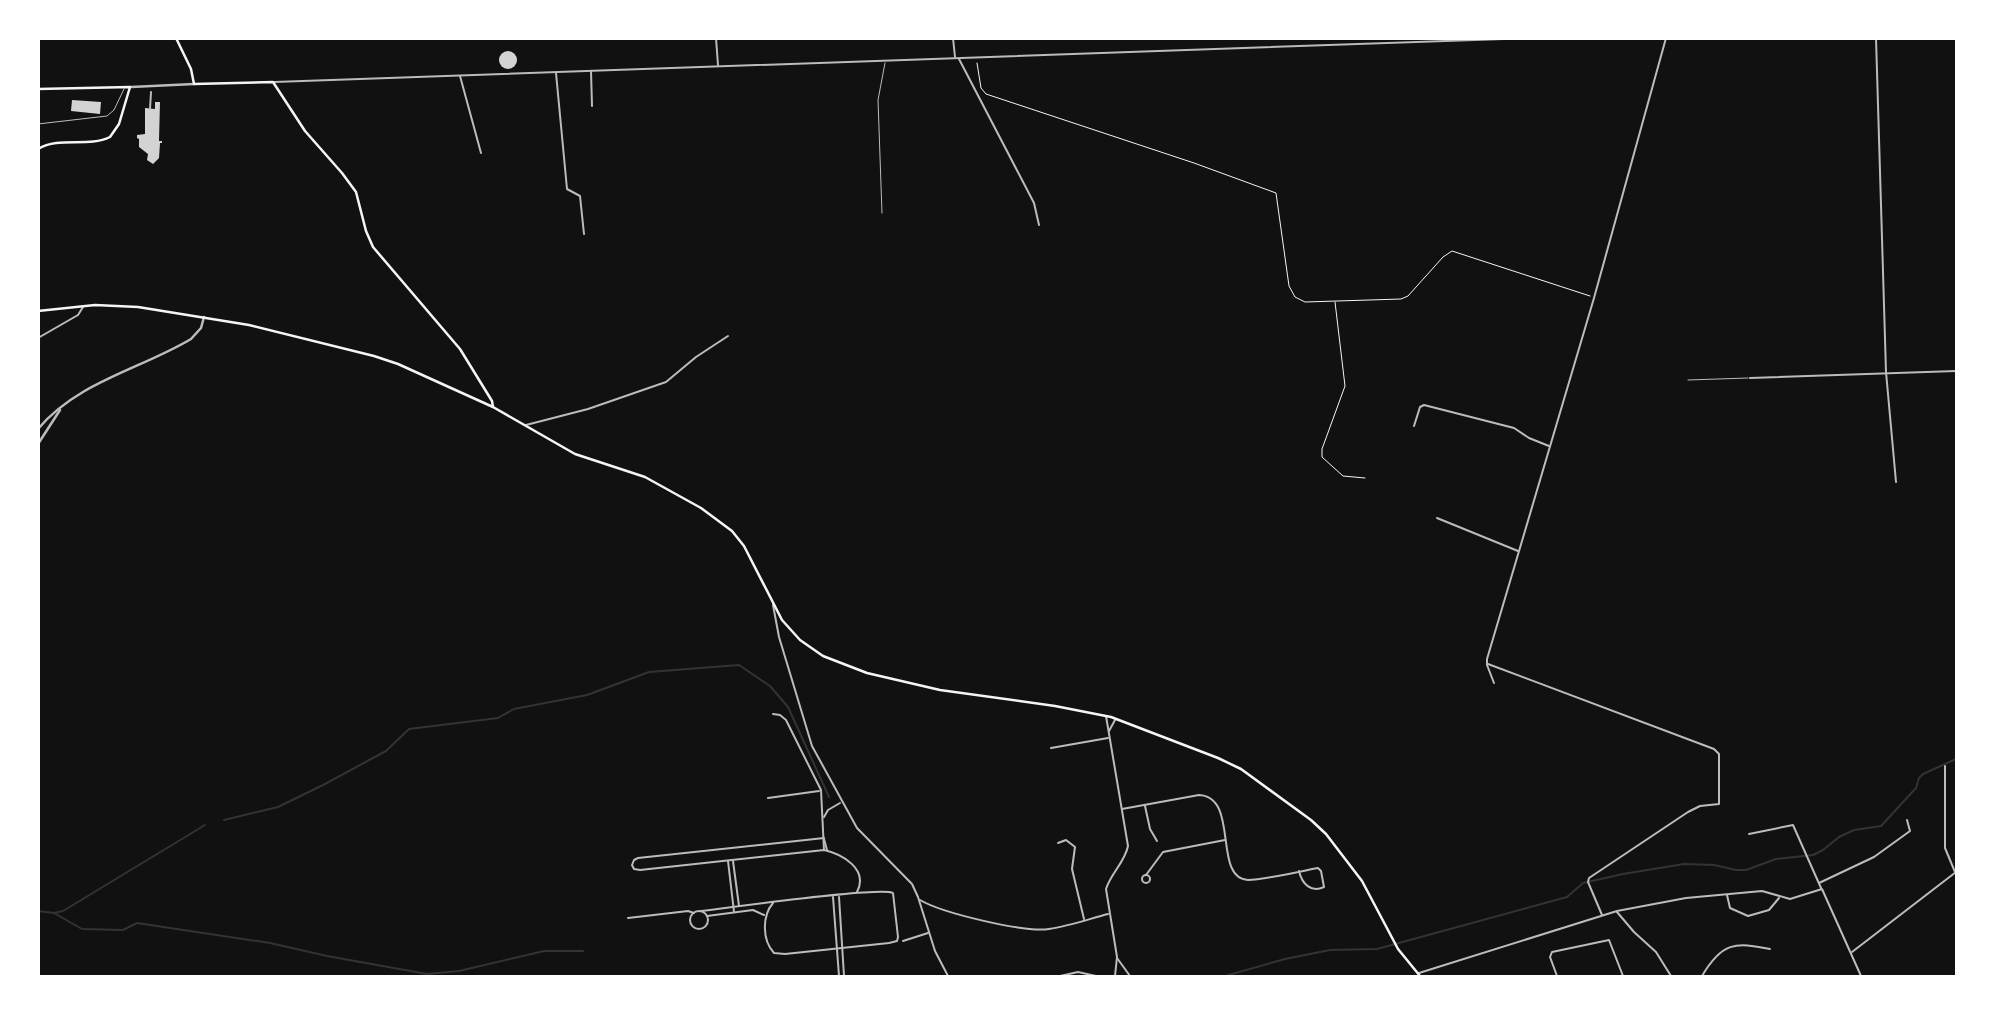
<svg xmlns="http://www.w3.org/2000/svg" width="1995" height="1015" font-family="'DM Sans',sans-serif">
  <style>
    .lines { fill: none; stroke-linecap: round; stroke-linejoin: round }
    .stream { stroke: #333; stroke-width: 2 }
    .building { fill: #d3d3d3 }
    .path { stroke: #f5f5f5; stroke-width: 1 }
    .service { stroke: #bcbcbc; stroke-width: 1 }
    .pedestrian { stroke: #bcbcbc; stroke-width: 2 }
    .minor { stroke: #bcbcbc; stroke-width: 2 }
    .tertiary { stroke: #bcbcbc; stroke-width: 2.5 }
    .secondary { stroke: #f5f5f5; stroke-width: 2.5 }
  </style>
  <rect width="100%" height="100%" fill="#111"/>
  <g class="lines">
    <!-- stream -->
    <g class="stream">
      <path d="M 224,820 L 278,807 L 323,785 L 386,751 L 409,729 L 498,718 L 514,709 L 587,695 L 649,672 L 739,665 L 770,686 L 788,707 L 829,797"/>
      <path d="M 38,911 L 54,913 L 63,911 L 205,825"/>
      <path d="M 54,913 L 82,929 L 123,930 L 137,923 L 270,943 L 327,956 L 427,974 L 459,971 L 544,951 L 583,951"/>
      <path d="M 1225,976 L 1285,959 L 1330,950 L 1377,949 L 1567,897 L 1583,883 L 1623,874 L 1684,864 L 1714,865 L 1736,870 L 1746,870 L 1776,859 L 1813,855 L 1823,850 L 1839,837 L 1854,830 L 1881,826 L 1916,788 L 1919,778 L 1923,774 L 1956,759"/>
    </g>
  </g>
  <!-- building -->
  <g class="building">
    <circle cx="508" cy="60" r="9"/>
    <path d="M 72,100 L 101,102 L 100,114 L 71,111 Z"/>
    <path d="M 155,102 L 160,102 L 159,141 L 162,141 L 162,143 L 160,143 L 159,158 L 153,164 L 147,160 L 148,154 L 139,147 L 139,139 L 137,138 L 137,135 L 145,134 L 145,108 L 155,109 Z"/>
  </g>
  <g class="lines">
    <!-- path -->
    <g class="path">
      <path d="M 977,63 L 981,88 L 986,94 L 1194,163 L 1276,193 L 1289,286 L 1295,297 L 1305,302 L 1401,299 L 1408,296 L 1443,257 L 1452,251 L 1590,296"/>
      <path d="M 1335,302 L 1345,386 L 1322,449 L 1322,457 L 1343,476 L 1365,478"/>
    </g>
    <!-- service -->
    <g class="service">
      <path d="M 38,124 L 107,116 L 114,110 L 124,89"/>
      <path d="M 882,213 L 878,100 L 885,63"/>
      <path d="M 1688,380 L 1748,378"/>
    </g>
    <!-- pedestrian -->
    <path class="pedestrian" d="M 150,109 L 151,92"/>
    <!-- minor -->
    <g class="minor">
      <path d="M 716,38 L 718,65"/>
      <path d="M 953,38 L 955,57"/>
      <path d="M 1876,38 L 1886,372 L 1896,482"/>
      <path d="M 959,59 L 1034,203 L 1039,225"/>
      <path d="M 591,71 L 592,106"/>
      <path d="M 556,73 L 567,189 L 580,196 L 584,234"/>
      <path d="M 460,76 L 481,153"/>
      <path d="M 274,82 L 1530,38"/>
      <path d="M 38,338 L 78,315 L 83,307"/>
      <path d="M 1750,378 L 1956,371"/>
      <path d="M 526,425 L 588,409 L 666,382 L 696,357 L 728,336"/>
      <path d="M 1414,426 L 1420,407 L 1424,405 L 1514,428 L 1529,438 L 1549,446"/>
      <path d="M 1437,518 L 1518,551"/>
      <path d="M 773,605 L 779,637 L 812,746 L 857,828 L 912,884 L 918,897 L 935,951 L 948,976"/>
      <path d="M 1488,664 L 1714,749 L 1719,754 L 1719,804 L 1700,806 L 1688,812 L 1589,878 L 1588,882 L 1602,915"/>
      <path d="M 1494,683 L 1487,665 L 1487,659 L 1594,298 L 1666,38"/>
      <path d="M 773,714 L 780,715 L 786,720 L 821,790 L 824,850"/>
      <path d="M 1106,716 L 1128,846 C 1125,862 1111,873 1106,889 L 1117,957 L 1115,976"/>
      <path d="M 1109,731 L 1115,720"/>
      <path d="M 1051,748 L 1108,738"/>
      <path d="M 1945,766 L 1945,848 L 1955,872"/>
      <path d="M 768,798 L 819,791"/>
      <path d="M 1145,806 L 1150,829 L 1157,841"/>
      <path d="M 1122,809 L 1199,795 C 1240,797 1212,878 1248,880 C 1264,880 1301,871 1318,868 L 1321,871 L 1324,887 C 1311,893 1302,884 1299,871"/>
      <path d="M 824,817 L 828,810 L 840,803"/>
      <path d="M 1749,834 L 1793,825 L 1821,888"/>
      <path d="M 824,838 L 638,858 L 634,860 L 632,865 L 634,869 L 640,870 L 824,850 C 842,854 869,869 857,892"/>
      <path d="M 824,839 L 827,850"/>
      <path d="M 1058,843 L 1066,840 L 1075,847 L 1072,869 L 1084,919"/>
      <path d="M 728,861 L 734,912"/>
      <path d="M 733,861 L 739,906"/>
      <circle cx="1146" cy="879" r="4"/>
      <path d="M 1146,875 L 1163,852 L 1225,840"/>
      <path d="M 1819,883 L 1874,857 L 1910,831 L 1907,820"/>
      <path d="M 1727,895 L 1730,908 L 1748,916 L 1769,910 L 1779,898"/>
      <path d="M 833,897 L 839,976"/>
      <path d="M 839,897 L 844,976"/>
      <path d="M 920,900 C 942,913 1025,933 1049,929 C 1069,926 1089,919 1108,914"/>
      <path d="M 701,911 C 726,908 881,886 893,893 L 898,937 L 897,941 L 889,943 L 785,954 L 774,953 C 762,940 762,916 773,903"/>
      <circle cx="699" cy="920" r="9"/>
      <path d="M 1617,912 L 1634,932 L 1656,952 L 1671,976"/>
      <path d="M 707,916 L 753,910 L 764,915"/>
      <path d="M 628,918 L 688,911 L 694,913"/>
      <path d="M 903,941 L 928,933"/>
      <path d="M 1852,952 L 1956,872"/>
      <path d="M 1117,958 L 1130,976"/>
      <path d="M 1419,973 L 1617,911 L 1686,898 L 1762,891 L 1790,899 L 1822,889 L 1861,976"/>
      <path d="M 1060,976 L 1078,972 L 1096,976"/>
      <path d="M 1069,976 L 1085,976"/>
      <path d="M 1120,976 L 1128,976"/>
      <path d="M 1557,976 L 1550,957 L 1552,952 L 1609,940 L 1623,976"/>
      <path d="M 1702,976 C 1722,942 1735,942 1770,949"/>
    </g>
    <!-- tertiary -->
    <g class="tertiary">
      <path d="M 131,87 L 194,84"/>
      <path d="M 38,429 C 77,382 141,369 191,339 L 201,328 L 204,317"/>
      <path d="M 38,444 L 60,410"/>
    </g>
    <!-- secondary -->
    <g class="secondary">
      <path d="M 176,38 L 191,69 L 194,84 L 273,82 L 305,131 L 342,173 L 356,192 L 366,231 L 373,247 L 460,349 L 492,401 L 493,407"/>
      <path d="M 38,89 L 130,87 L 119,124 L 110,137 C 88,148 60,136 38,149"/>
      <path d="M 38,311 L 95,305 L 138,307 L 249,325 L 374,356 L 398,364 L 493,407 L 575,454 L 645,477 L 701,508 L 732,531 L 744,546 L 782,620 L 800,640 L 823,656 L 867,673 L 940,690 L 1055,706 L 1111,717 L 1218,758 L 1241,769 L 1311,820 L 1326,834 L 1362,881 L 1398,949 L 1420,976"/>
    </g>
  </g>
  <!-- border -->
  <rect width="1995" height="1015" fill="none" stroke="#ffffff" stroke-width="80"/>
</svg>
